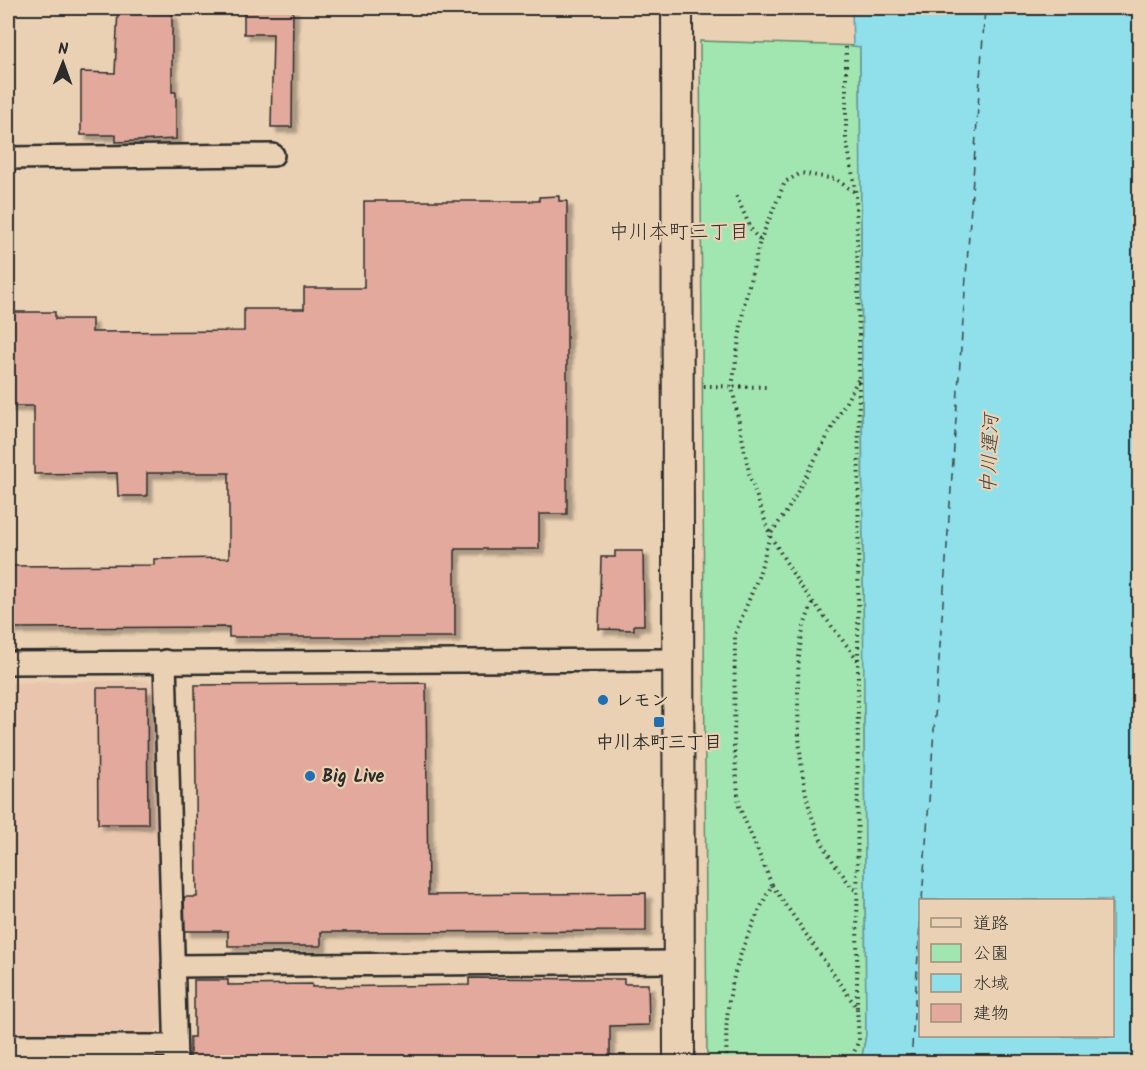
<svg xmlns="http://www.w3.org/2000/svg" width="1147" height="1070" font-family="Kalam,'Klee One',sans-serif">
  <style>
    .built { fill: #e8c5ac }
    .green { fill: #a1e5b0; stroke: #66886e; stroke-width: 1.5 }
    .water { fill: #8fe0eb; stroke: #67989e; stroke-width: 1.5; fill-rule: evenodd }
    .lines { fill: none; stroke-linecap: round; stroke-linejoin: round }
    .ferry { stroke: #3a4648; stroke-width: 1.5; stroke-dasharray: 8 6; stroke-linecap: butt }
    .building { fill: #e2a99c; stroke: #2b2b2b; stroke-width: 1.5; filter: url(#shadow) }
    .street-casing { stroke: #2b2b2b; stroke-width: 26 }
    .secondary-casing { stroke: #2b2b2b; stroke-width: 34 }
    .path { stroke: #2b2b2b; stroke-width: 4; stroke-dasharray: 1.5 4.5; stroke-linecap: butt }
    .street { stroke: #ebd1b3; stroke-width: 21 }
    .secondary { stroke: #ebd1b3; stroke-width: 30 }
    .poi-dot { fill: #1f6fb2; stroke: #ebd1b3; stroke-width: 2 }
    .labels { text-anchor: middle; stroke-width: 4.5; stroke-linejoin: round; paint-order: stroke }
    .poi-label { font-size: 18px; font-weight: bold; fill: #2b2b2b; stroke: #ebd1b3; text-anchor: start }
    .neighbourhood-label { font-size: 20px; fill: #2b2b2b; stroke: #ebd1b3 }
    .water-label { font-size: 20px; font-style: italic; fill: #3a4648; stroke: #ebd1b3 }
  </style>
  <defs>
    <filter id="shadow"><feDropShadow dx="5.5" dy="5.5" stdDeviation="1.5" flood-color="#0004"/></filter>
  </defs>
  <rect width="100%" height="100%" fill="#ebd1b3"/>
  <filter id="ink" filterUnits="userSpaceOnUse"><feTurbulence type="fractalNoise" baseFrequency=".0167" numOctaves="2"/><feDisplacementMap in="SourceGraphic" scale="12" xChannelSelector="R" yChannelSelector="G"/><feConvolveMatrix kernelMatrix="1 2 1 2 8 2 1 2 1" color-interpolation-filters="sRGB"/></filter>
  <g filter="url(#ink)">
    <!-- built -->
    <path class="built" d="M 146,680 L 157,688 L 161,1027 L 153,1033 L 8,1034 L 8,683 Z"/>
    <!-- green -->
    <path class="green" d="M 700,41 L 860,46 L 866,1035 L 861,1062 L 707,1062 Z"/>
    <!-- water -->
    <path class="water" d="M 852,8 L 1139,8 L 1139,1062 L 861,1062 L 866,1035 L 860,47 L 853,46 ZM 920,900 L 1112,900 L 1112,1036 L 920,1036 Z"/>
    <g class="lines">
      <!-- ferry -->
      <g class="ferry">
        <path d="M 922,900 L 985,8"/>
        <path d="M 911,1062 L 920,924"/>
      </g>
    </g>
    <!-- building -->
    <g class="building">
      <path d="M 118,8 L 153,8 L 153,13 L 172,13 L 172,92 L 176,92 L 176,139 L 116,142 L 116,135 L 81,135 L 81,72 L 115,73 Z"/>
      <path d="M 244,8 L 293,8 L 292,127 L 271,127 L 273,34 L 244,34 Z"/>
      <path d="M 559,196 L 559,201 L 567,201 L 567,514 L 539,514 L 539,549 L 455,549 L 455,637 L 229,637 L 229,627 L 8,628 L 8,566 L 154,565 L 154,559 L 229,558 L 229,473 L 147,473 L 147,496 L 118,496 L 117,473 L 34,474 L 34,406 L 8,406 L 8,312 L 55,312 L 55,319 L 92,319 L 92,332 L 244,331 L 244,309 L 304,309 L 304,288 L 364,288 L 364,201 L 539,201 L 539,197 Z"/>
      <path d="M 615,551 L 643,551 L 644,625 L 634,625 L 634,630 L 599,629 L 601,557 L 615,557 Z"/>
      <path d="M 426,683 L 428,895 L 646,893 L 646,931 L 321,932 L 321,946 L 228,946 L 228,931 L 185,931 L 184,897 L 197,897 L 195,685 Z"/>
      <path d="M 97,688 L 147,688 L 148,824 L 98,824 Z"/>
      <path d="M 469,978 L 624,979 L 624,984 L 648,984 L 649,1025 L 610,1026 L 610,1062 L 190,1062 L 190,1037 L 194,1037 L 194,980 L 228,980 L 228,985 L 312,984 L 312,987 L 469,985 Z"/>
    </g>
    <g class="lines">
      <defs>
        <g id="street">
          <path d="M 8,158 L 273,155"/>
          <path d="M 165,661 L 176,1062"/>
          <path d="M 8,663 L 679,660"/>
          <path d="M 173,966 L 679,962"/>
          <path d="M 8,1046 L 175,1046"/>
        </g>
        <path id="secondary" d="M 677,8 L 679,1062"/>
      </defs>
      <!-- street casing -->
      <use href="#street" class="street-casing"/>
      <!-- secondary casing -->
      <use href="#secondary" class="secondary-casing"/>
      <!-- path -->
      <g class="path">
        <path d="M 846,47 L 846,138 L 856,193 L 859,338 L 857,1008"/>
        <path d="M 760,241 L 785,182 L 801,173 L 835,179 L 856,193"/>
        <path d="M 704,386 L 770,387"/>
        <path d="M 813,604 C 797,634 798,668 798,702 C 799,763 803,826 843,875 C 847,881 851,888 858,892"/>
        <path d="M 858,660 L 799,584 L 770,535 L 787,511 L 859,378"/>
        <path d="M 772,885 L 857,1008 L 859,1040 L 850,1062"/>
        <path d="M 727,1062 C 722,993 740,946 772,885 L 739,806 L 734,744 L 735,634 L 759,575 L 770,535 L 750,477 L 732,387 L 744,305 L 760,241 L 752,231 L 735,193"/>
      </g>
      <!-- street -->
      <use href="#street" class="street"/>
      <!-- secondary -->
      <use href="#secondary" class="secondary"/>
    </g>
  </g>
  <!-- markers -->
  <g class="poi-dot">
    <circle cx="603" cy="700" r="6"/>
    <rect x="653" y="716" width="12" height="12" rx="3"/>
    <circle cx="310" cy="776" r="6"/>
  </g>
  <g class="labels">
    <!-- poi labels -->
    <g class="poi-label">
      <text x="615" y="706">レモン</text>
      <text x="659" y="748" text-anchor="middle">中川本町三丁目</text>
      <text x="322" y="782">Big Live</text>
    </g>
    <!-- neighbourhood labels -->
    <g class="neighbourhood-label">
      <text x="679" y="238">中川本町三丁目</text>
    </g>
    <!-- water labels -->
    <g class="water-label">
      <text transform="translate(989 454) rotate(-88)" y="7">中川運河</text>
    </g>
  </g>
  <!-- margin -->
  <rect width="1147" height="1070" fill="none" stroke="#ebd1b3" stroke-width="30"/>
  <rect x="15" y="15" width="1117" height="1040" fill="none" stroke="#2b2b2b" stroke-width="2" filter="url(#ink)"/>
  <!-- legend -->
  <rect x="919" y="899" width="195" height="138" fill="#ebd1b3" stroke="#9e8f7d" stroke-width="1.5"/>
  <rect x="931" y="918" width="30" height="9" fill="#ebd1b3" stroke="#9e8f7d" stroke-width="1.5"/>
  <text x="973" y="929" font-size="18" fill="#2b2b2b">道路</text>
  <rect x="931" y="944" width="30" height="18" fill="#a1e5b0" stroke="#9e8f7d" stroke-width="1.5"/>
  <text x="973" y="959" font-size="18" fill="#2b2b2b">公園</text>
  <rect x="931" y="974" width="30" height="18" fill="#8fe0eb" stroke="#9e8f7d" stroke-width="1.5"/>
  <text x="973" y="989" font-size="18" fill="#2b2b2b">水域</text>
  <rect x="931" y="1004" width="30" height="18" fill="#e2a99c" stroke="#9e8f7d" stroke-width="1.5"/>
  <text x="973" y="1019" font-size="18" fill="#2b2b2b">建物</text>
  <!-- north arrow -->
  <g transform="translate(63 63) rotate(1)" stroke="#ebd1b3" stroke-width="4.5" paint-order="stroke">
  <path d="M0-4.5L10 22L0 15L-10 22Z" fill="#2b2b2b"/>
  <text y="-9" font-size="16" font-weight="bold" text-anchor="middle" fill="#2b2b2b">N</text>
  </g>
</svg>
